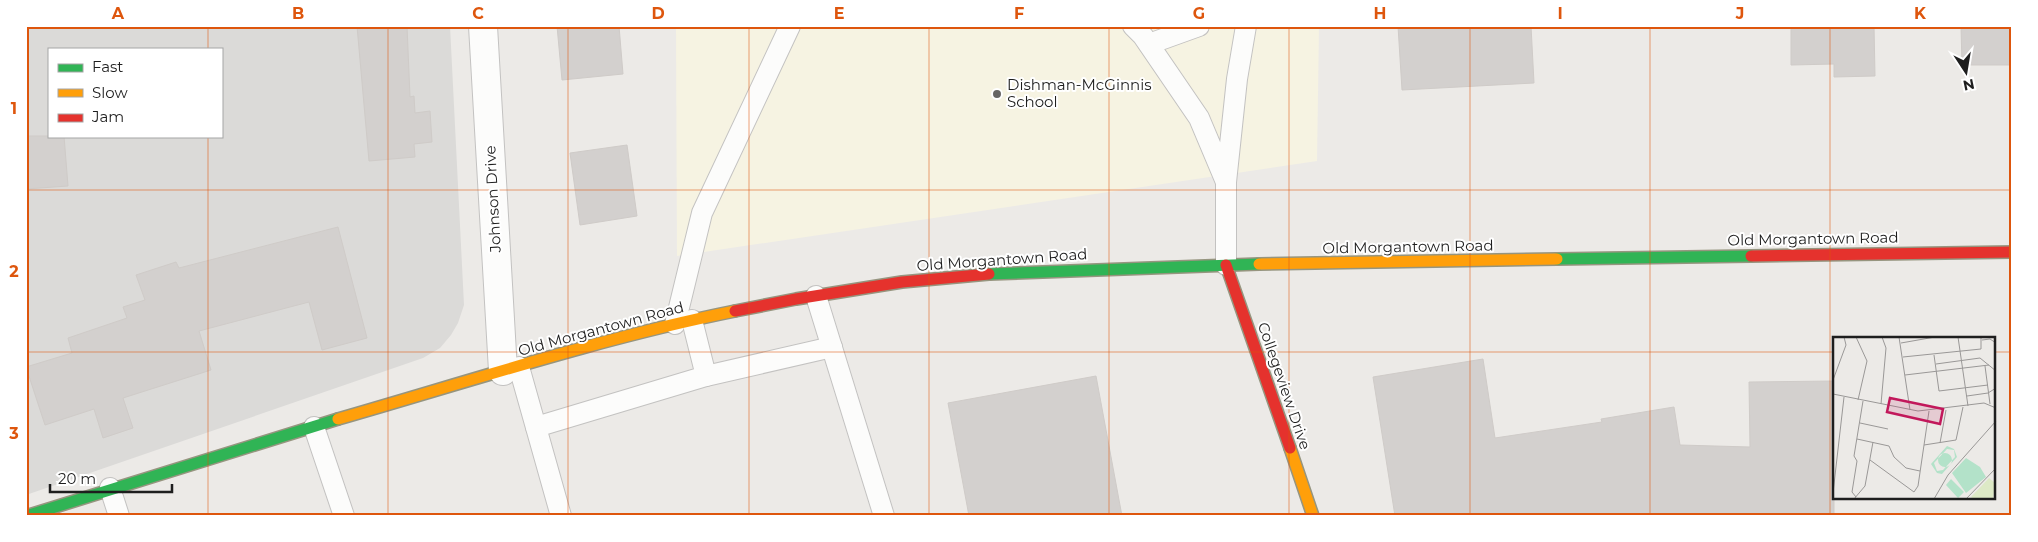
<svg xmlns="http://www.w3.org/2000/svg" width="2038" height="542" font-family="Montserrat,sans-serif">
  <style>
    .residential { fill: #dbdad8; fill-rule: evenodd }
    .education { fill: #f6f3e2 }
    .building { fill: #d3d0ce; stroke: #cfcbc8 }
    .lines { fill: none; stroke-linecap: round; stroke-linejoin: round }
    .lane-casing { stroke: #c3c2c1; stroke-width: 22 }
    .street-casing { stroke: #c3c2c1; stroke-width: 30 }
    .fast-casing { stroke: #96957f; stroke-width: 14 }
    .slow-casing { stroke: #96957f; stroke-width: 14 }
    .jam-casing { stroke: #96957f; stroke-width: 14 }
    .lane { stroke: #fcfcfb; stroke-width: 20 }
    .street { stroke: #fcfcfb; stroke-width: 28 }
    .fast { stroke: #30b455; stroke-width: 11 }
    .slow { stroke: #ff9f0a; stroke-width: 11 }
    .jam { stroke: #e5322d; stroke-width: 11 }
    .grid { fill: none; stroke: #de560d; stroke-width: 1; stroke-opacity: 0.55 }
    .poi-dot { fill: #666564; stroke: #fff; stroke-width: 2 }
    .labels { text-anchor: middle; stroke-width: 4; stroke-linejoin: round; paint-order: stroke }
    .poi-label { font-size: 15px; fill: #1e1e1e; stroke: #fff; text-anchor: start }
    .street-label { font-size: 15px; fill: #1e1e1e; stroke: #fff }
    .inset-road { fill: none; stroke: #9a9897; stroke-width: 1 }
    .view { fill: #c2185b; fill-opacity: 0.15; stroke: #c2185b; stroke-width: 2.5 }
    .inset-edge { fill: none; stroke: #1e1e1e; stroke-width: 2.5 }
    .neatline { fill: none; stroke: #de560d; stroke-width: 2 }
    .grid-label { font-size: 16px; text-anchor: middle; font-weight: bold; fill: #de560d }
  </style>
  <rect width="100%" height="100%" fill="#eceae7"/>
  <!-- residential -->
  <path class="residential" d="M 26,26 L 450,26 L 464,305 L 458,323 L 451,335 L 440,348 L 423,358 L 26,495 ZM 49,49 L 221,49 L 221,136 L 49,136 Z"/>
  <!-- education -->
  <path class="education" d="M 676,26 L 1319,26 L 1317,161 L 677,256 Z"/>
  <!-- building -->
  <g class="building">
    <path d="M 357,26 L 407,26 L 410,97 L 414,96 L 415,113 L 430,111 L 432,142 L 414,144 L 415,157 L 369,161 Z"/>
    <path d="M 557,26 L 619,26 L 623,74 L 562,80 Z"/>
    <path d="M 1398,26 L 1531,26 L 1534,83 L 1402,90 Z"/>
    <path d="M 1791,26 L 1874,26 L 1875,76 L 1834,77 L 1834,64 L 1791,65 Z"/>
    <path d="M 1961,26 L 2012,26 L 2012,65 L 1962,65 Z"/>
    <path d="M 26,136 L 64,136 L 68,186 L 26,189 Z"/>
    <path d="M 627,145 L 637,216 L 580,225 L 570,153 Z"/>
    <path d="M 338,227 L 367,338 L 322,350 L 309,302 L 199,331 L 211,370 L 123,398 L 133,428 L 103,438 L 94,409 L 45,425 L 26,367 L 72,353 L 68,338 L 127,318 L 123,307 L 145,300 L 136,275 L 176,262 L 179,268 Z"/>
    <path d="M 1483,359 L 1495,438 L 1602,422 L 1601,419 L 1674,407 L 1680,445 L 1750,447 L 1749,382 L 1834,381 L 1834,516 L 1395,516 L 1373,377 Z"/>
    <path d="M 1096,376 L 1122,516 L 969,516 L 948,403 Z"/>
  </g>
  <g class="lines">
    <defs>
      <g id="lane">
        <path d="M 1133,26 L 1143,36 L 1199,118 L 1226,182 L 1237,79 L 1246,26"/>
        <path d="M 1149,44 L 1199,26"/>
        <path d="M 1226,265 L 1226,182"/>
        <path d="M 816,296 L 884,516"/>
        <path d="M 675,324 L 702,213 L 790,26"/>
        <path d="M 519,367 L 561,516"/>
        <path d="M 706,376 L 832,347"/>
        <path d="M 314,427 L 344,516"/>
        <path d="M 536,427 L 706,376 L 692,320"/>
        <path d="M 110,488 L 119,516"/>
      </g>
      <path id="street" d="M 483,26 L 503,371"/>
      <g id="fast">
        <path d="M 1557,259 L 1751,256"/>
        <path d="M 989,274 L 1259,264"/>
        <path d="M 26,516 L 338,419"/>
      </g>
      <g id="slow">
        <path d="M 1259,264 L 1557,259"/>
        <path d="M 338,419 C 470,381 601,338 735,311"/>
        <path d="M 1290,448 L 1313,516"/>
      </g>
      <g id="jam">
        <path d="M 1751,256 L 2012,252"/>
        <path d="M 1226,265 L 1290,448"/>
        <path d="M 735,311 L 796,299 L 902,282 L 989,274"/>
      </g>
    </defs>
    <!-- lane casing -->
    <use href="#lane" class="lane-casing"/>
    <!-- street casing -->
    <use href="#street" class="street-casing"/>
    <!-- fast casing -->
    <use href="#fast" class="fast-casing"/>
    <!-- slow casing -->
    <use href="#slow" class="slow-casing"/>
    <!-- jam casing -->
    <use href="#jam" class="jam-casing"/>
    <!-- lane -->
    <use href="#lane" class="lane"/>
    <!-- street -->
    <use href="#street" class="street"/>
    <!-- fast -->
    <use href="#fast" class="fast"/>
    <!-- slow -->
    <use href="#slow" class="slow"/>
    <!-- jam -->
    <use href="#jam" class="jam"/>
  </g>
  <!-- grid -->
  <path class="grid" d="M 208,26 L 208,49M 388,26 L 388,516M 568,26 L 568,516M 749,26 L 749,516M 929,26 L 929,516M 1109,26 L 1109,516M 1289,26 L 1289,516M 1470,26 L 1470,516M 1650,26 L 1650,516M 1830,26 L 1830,516M 208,136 L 208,516M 26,190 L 2012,190M 26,352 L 1834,352M 1994,352 L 2012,352"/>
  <!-- markers -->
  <circle class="poi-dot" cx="997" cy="94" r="5"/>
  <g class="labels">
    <!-- poi labels -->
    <g class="poi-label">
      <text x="1007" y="90">Dishman-McGinnis<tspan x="1007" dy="17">School</tspan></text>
    </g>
    <!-- street labels -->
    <g class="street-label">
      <text transform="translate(493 199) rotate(-93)" y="5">Johnson Drive</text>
      <text transform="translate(1813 239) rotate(-1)" y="5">Old Morgantown Road</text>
      <text transform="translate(1408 247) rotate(-1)" y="5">Old Morgantown Road</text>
      <text transform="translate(1002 260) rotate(-4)" y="5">Old Morgantown Road</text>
      <text transform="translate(601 329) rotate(-15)" y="5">Old Morgantown Road</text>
      <text transform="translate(1284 386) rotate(71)" y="5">Collegeview Drive</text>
    </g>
  </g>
  <!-- overview -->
  <g transform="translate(1833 337)">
    <rect width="162" height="162" fill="#eceae7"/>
    <path d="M 156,141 L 162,146 L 160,162 L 140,162 L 138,160 Z" fill="#dde9c6"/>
    <path d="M 114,109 L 121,112 L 124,120 L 109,137 L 104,136 L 98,127 ZM 114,112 L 121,113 L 122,120 L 110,133 L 104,134 L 101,126 ZM105 123a7 7 0 1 1 14 0a7 7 0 1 1-14 0ZM 133,121 L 147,130 L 153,140 L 133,156 L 119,136 ZM 118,142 L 131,155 L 125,161 L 113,148 Z" fill="#b3e2c9" fill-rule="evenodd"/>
    <path class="inset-road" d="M 23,0 L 34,24 L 25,63M 66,0 L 77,73M 125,0 L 135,69M 149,3 L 157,2 L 163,6M 68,6 L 102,0M 101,18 L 106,54 L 155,48M 70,20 L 148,12 L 148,0M 103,27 L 147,21 L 163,34M 152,29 L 157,67M 72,38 L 156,28M 0,43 L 13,8 L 11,0M 0,57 L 85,74 L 151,66 L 163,71M 134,59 L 155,56 L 163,51M 48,67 L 53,11 L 49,0M 27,86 L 55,92M 24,102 L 56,109 L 61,120 L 73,131 L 87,134M 107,106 L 113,73M 91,108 L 123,103 L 130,70M 37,123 L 81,155 L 85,149 L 96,74M 0,156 L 11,60M 23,160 L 19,155 L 24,124 L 21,119 L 30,64M 21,162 L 32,149 L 40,105M 101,162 L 115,138 L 163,84M 133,162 L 163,131"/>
    <path class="view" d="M 57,61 L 110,72 L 107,87 L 54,75 Z"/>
    <rect width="162" height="162" class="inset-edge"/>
  </g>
  <!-- border -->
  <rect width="2038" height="542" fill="none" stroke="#ffffff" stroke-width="55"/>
  <!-- legend -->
  <rect x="48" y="48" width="175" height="90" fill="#ffffff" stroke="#a5a5a5"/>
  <rect x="58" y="64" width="25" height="8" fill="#30b455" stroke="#a5a5a5"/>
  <text x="92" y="72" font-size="15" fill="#1e1e1e">Fast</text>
  <rect x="58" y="89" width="25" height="8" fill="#ff9f0a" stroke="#a5a5a5"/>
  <text x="92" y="98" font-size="15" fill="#1e1e1e">Slow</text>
  <rect x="58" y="114" width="25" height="8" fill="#e5322d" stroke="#a5a5a5"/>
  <text x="92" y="122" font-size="15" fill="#1e1e1e">Jam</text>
  <!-- north arrow -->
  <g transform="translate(1966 72) rotate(168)" stroke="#ffffff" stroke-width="4" paint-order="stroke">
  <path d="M0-4L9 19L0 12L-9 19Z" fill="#1e1e1e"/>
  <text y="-8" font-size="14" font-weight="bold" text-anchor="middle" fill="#1e1e1e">N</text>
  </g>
  <!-- scale -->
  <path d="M50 484v8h122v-8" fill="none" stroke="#1e1e1e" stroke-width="2.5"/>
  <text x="58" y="484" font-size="15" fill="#1e1e1e" stroke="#ffffff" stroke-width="4" paint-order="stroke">20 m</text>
  <rect x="28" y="28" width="1982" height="486" class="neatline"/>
  <g class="grid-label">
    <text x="118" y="19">A</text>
    <text x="298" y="19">B</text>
    <text x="478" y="19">C</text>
    <text x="658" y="19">D</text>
    <text x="839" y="19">E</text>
    <text x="1019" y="19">F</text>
    <text x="1199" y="19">G</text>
    <text x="1380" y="19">H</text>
    <text x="1560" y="19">I</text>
    <text x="1740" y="19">J</text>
    <text x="1920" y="19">K</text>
    <text x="14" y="114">1</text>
    <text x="14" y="277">2</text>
    <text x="14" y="439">3</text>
  </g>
</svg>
